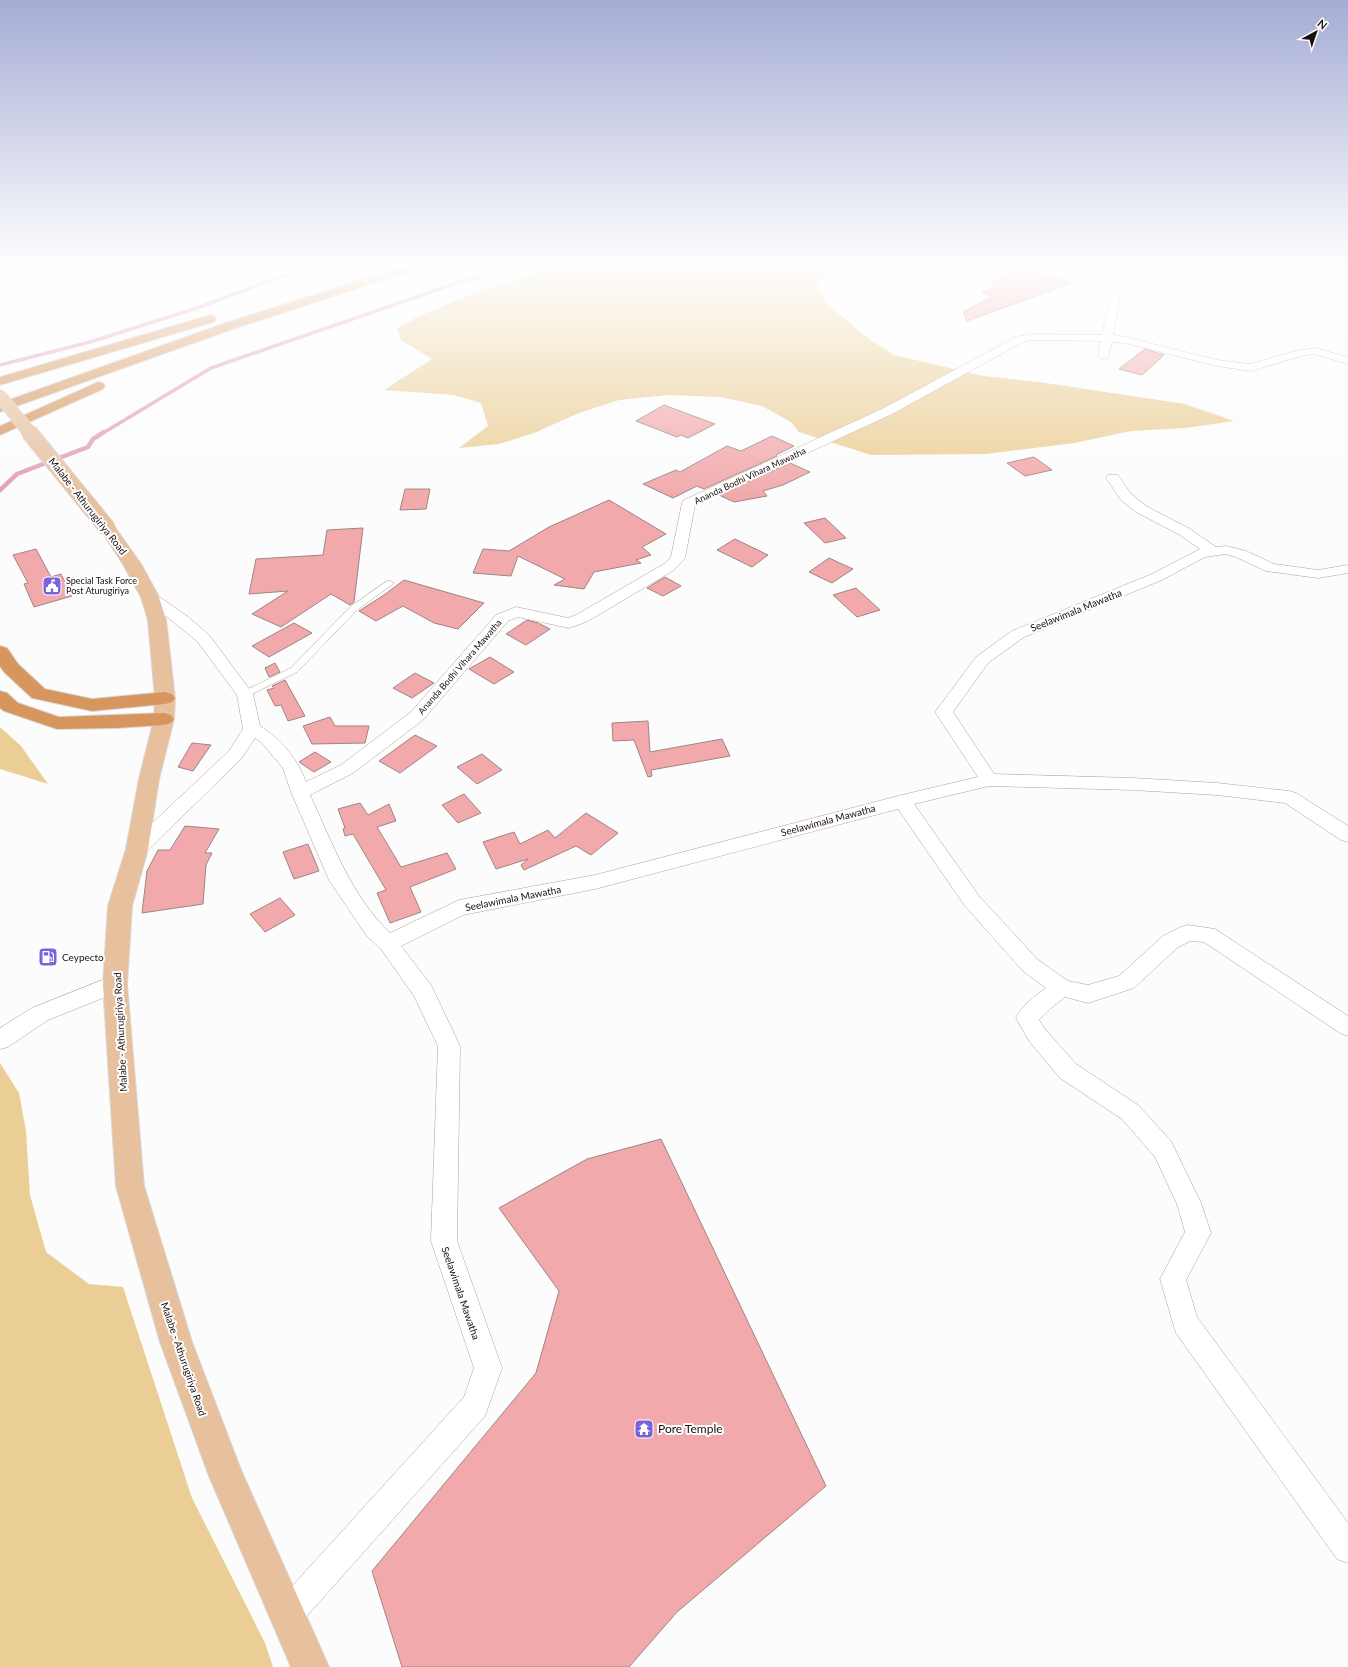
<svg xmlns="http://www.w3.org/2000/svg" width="1348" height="1667" font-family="Lato,sans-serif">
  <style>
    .green { fill: #ebce96 }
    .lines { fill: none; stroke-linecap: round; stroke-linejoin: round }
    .stream-far1 { stroke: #e29fb8; stroke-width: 3.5 }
    .stream { stroke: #e29fb8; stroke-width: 4.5 }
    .building { fill: #f1a9ab; stroke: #9f8484 }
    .lane-casing { stroke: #b89e95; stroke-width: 1 }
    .street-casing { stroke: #b89e95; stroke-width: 1 }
    .primary-casing { stroke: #dad9d8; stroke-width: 2 }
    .highway-casing { stroke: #dad9d8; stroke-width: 2 }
    .lane { fill: #fff; fill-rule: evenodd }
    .street { fill: #fff; fill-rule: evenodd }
    .primary { fill: #e7c09e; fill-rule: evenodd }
    .highway { fill: #d7965e; fill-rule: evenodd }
    .primary-bridge-far1-casing { stroke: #dad9d8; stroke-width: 14; stroke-linecap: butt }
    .primary-bridge-casing { stroke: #dad9d8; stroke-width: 18; stroke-linecap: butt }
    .primary-bridge-far1 { stroke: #e7c09e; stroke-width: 13 }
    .primary-bridge { stroke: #e7c09e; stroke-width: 16 }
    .labels { text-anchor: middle; stroke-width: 4; stroke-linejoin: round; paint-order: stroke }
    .far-street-label { font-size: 9px; fill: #19100d; stroke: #fff }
    .far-poi-label { font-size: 9px; fill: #19100d; stroke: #fff; text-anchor: start }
    .street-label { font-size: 10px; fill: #19100d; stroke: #fff }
    .poi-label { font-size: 10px; fill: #19100d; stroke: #fff; text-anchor: start }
    .near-poi-label { font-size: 12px; fill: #19100d; stroke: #fff; text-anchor: start }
  </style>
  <rect width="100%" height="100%" fill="#fcfcfc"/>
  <!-- green -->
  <g class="green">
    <path d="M 552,267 L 827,267 L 818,286 L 826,303 L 869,339 L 894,355 L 984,376 L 1046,383 L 1185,404 L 1234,421 L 1185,428 L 1131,431 L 1074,443 L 986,454 L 871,455 L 799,432 L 791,422 L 762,406 L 721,397 L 668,395 L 619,400 L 579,413 L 534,433 L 499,444 L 459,448 L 488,426 L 481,403 L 454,395 L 384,390 L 432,359 L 401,340 L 397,329 L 417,317 L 476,292 L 510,282 Z"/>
    <path d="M 0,727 L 21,746 L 48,784 L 0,769 Z"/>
    <path d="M 0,1063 L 19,1093 L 26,1131 L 30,1195 L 46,1252 L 89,1284 L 123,1287 L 192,1498 L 265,1643 L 273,1667 L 0,1667 Z"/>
  </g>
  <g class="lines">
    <!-- stream-far1 -->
    <g class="stream-far1">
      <path d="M 0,365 L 90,342 L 197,308 L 307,267"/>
      <path d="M 103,433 L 211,368 L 457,283 L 511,267"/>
    </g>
    <!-- stream -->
    <path class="stream" d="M 0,490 L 17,474 L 88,447 L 93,439 L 104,432"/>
  </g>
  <!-- building -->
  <g class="building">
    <path d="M 1019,268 L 1072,283 L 967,321 L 963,312 L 993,296 L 982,293 L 997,284 L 992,283 Z"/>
    <path d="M 1145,349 L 1164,355 L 1142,375 L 1119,369 Z"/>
    <path d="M 664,405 L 715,424 L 688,438 L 681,435 L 677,437 L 636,421 Z"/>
    <path d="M 772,436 L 794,446 L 776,455 L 777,456 L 704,489 L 697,486 L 673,498 L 643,484 L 676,470 L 680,472 L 727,446 L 741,451 Z"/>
    <path d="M 1034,457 L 1052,470 L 1025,476 L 1007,463 Z"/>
    <path d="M 790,463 L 810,472 L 783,485 L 763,491 L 767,496 L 734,502 L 719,495 Z"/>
    <path d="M 405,489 L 430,489 L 426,509 L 400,510 Z"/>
    <path d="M 609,500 L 666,534 L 642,547 L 651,555 L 636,560 L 641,563 L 594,572 L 584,589 L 554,585 L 565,579 L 518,556 L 511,576 L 473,573 L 483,549 L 509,551 L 549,527 Z"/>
    <path d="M 825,518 L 846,538 L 825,543 L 804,523 Z"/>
    <path d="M 363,528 L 354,602 L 350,605 L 331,594 L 281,627 L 252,614 L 288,591 L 249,594 L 256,559 L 323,555 L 327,530 Z"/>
    <path d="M 735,539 L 768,555 L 752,567 L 717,550 Z"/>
    <path d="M 36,549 L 51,577 L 61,574 L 72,596 L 34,607 L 24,584 L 28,583 L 13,555 Z"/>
    <path d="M 829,558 L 853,569 L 832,583 L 809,572 Z"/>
    <path d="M 665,577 L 681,586 L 663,596 L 647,588 Z"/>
    <path d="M 404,580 L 484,603 L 458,629 L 434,623 L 403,606 L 376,621 L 359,611 L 384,595 Z"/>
    <path d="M 856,588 L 880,610 L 857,617 L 833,595 Z"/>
    <path d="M 527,620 L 538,623 L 550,629 L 526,645 L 506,634 Z"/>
    <path d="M 294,623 L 312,633 L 269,657 L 252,646 Z"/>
    <path d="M 490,657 L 514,672 L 494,684 L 469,669 Z"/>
    <path d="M 275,663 L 280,672 L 269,677 L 265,668 Z"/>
    <path d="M 415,673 L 434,683 L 412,698 L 393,688 Z"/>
    <path d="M 285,680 L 305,716 L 288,721 L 281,705 L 275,706 L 267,690 L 274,688 L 272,686 Z"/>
    <path d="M 330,717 L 335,726 L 369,726 L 365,743 L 312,744 L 303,726 Z"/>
    <path d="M 648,721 L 650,752 L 722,739 L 730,756 L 651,770 L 652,776 L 648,777 L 634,740 L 613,741 L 612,723 Z"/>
    <path d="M 415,735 L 437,746 L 400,773 L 379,761 Z"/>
    <path d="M 192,743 L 211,745 L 193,771 L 178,767 Z"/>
    <path d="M 315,752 L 331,762 L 314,772 L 299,762 Z"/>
    <path d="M 482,754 L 502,770 L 477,784 L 457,767 Z"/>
    <path d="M 464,794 L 481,813 L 458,823 L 442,805 Z"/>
    <path d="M 360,803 L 368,815 L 389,804 L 396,821 L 377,827 L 401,867 L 447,853 L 456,869 L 410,887 L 421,912 L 390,923 L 377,893 L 386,890 L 353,834 L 345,836 L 343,829 L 345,828 L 338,809 Z"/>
    <path d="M 586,813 L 618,833 L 591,855 L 576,846 L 524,870 L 521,865 L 528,859 L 496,869 L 483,842 L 514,832 L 520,844 L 548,830 L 555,838 Z"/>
    <path d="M 185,826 L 219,829 L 205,853 L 212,853 L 206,865 L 203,904 L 142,913 L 147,871 L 158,850 L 170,850 Z"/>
    <path d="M 308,844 L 319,871 L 294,879 L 283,852 Z"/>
    <path d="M 280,898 L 295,915 L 265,932 L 250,914 Z"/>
    <path d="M 661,1139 L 826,1486 L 677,1612 L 629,1667 L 402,1667 L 372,1571 L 536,1373 L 559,1291 L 499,1208 L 587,1159 Z"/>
  </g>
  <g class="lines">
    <defs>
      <path id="lane" d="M 387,581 L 390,581 L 394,583 L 356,611 L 297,672 L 248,696 L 242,696 L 241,694 L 242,692 L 291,668 L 350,607 Z"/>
      <g id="street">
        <path d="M 1155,267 L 1168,267 L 1167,269 L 1130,285 L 1120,297 L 1113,335 L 1125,337 L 1217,360 L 1250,364 L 1296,351 L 1315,348 L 1348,357 L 1348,364 L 1314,354 L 1301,356 L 1251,371 L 1217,366 L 1125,343 L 1112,342 L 1108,358 L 1100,358 L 1098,356 L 1101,341 L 1032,340 L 1023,342 L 892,414 L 695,505 L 685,558 L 674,570 L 588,621 L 575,626 L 569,628 L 518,617 L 508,621 L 423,720 L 353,773 L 310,795 C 332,842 351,896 390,933 L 459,900 L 595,875 L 902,795 L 978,777 L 935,712 L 976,657 L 1012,631 L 1152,574 L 1200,549 L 1180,535 L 1136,512 L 1121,500 L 1106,478 L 1108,475 L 1118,475 L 1131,494 L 1146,506 L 1190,529 L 1216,547 L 1226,546 L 1246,551 L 1274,564 L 1318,570 L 1348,565 L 1348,573 L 1318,578 L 1266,571 L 1236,557 L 1226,554 L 1205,557 L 1162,580 L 1024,637 L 988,663 L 953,712 L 994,774 L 1133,778 L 1217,783 L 1289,791 L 1296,793 L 1348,826 L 1348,842 L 1341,840 L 1285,803 L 1217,795 L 1133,790 L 989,786 L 914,804 L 979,896 L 1037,959 L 1068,981 L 1088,985 L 1119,976 L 1163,936 L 1181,927 L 1188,925 L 1215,929 L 1348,1016 L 1348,1036 L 1340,1033 L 1204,942 L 1190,941 L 1177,948 L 1134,988 L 1088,1003 L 1065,997 L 1051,1008 L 1039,1020 L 1045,1029 L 1076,1064 L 1138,1105 L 1171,1141 L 1201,1203 L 1211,1233 L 1186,1280 L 1197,1317 L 1348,1523 L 1348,1563 L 1337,1559 L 1176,1333 L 1160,1279 L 1185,1232 L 1177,1204 L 1155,1157 L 1122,1119 L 1060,1078 L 1029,1041 L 1016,1018 C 1022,1005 1035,996 1046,988 L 1023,971 L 965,906 L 898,809 L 595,889 L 463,915 L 401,946 L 431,985 L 460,1046 L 457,1241 L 502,1368 L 485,1416 L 297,1627 L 286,1632 L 275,1627 L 270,1616 L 275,1605 L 464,1397 L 474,1368 L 431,1241 L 438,1046 L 414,996 L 381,949 L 366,935 L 329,880 L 291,792 L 283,768 L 261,742 L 255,738 L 241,759 L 144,854 L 137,856 L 130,854 L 127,849 L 130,844 L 229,751 L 243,729 L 237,695 L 197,641 L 142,597 L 145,594 L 150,592 L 155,594 L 187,616 L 209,635 L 253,694 L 260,726 C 281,739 297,758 306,782 L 341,765 L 411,712 L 496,615 L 516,607 L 568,618 L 576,615 L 664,564 L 671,557 L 682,503 L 684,500 L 884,408 L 1016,337 L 1032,334 L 1102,335 L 1111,295 L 1122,281 Z"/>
        <path d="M 115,975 L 123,978 L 126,984 L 123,990 L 48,1020 L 8,1047 L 0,1049 L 0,1028 L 32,1008 Z"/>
      </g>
      <path id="primary" d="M 108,524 L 114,526 L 141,564 L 159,597 L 166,620 L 175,698 L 174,719 L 159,779 L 148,849 L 132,906 L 127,984 L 144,1186 L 192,1342 L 241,1470 L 329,1667 L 291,1667 L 209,1476 L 160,1342 L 116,1186 L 103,984 L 108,906 L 126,849 L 139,779 L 154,719 L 155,698 L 148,620 L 141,597 L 123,564 L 100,529 L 102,526 Z"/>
      <g id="highway">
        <path d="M 402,267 L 419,267 L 417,269 L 236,328 L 0,412 L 0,403 L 228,322 Z"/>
        <path d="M 210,315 L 214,316 L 216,319 L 214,322 L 0,385 L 0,377 Z"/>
        <path d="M 98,382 L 103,383 L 105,386 L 103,389 L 0,435 L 0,426 Z"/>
        <path d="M 0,646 L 7,648 L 18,664 L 45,689 L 92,699 L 165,692 L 172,694 L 175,698 L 172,702 L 165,704 L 92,711 L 32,698 L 4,672 L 0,666 Z"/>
        <path d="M 0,691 L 7,693 L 18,703 L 59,717 L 164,713 L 171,715 L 174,719 L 171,723 L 164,725 L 116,728 L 57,729 L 4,711 L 0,708 Z"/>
      </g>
    </defs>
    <!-- lane casing -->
    <use href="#lane" class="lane-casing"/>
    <!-- street casing -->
    <use href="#street" class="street-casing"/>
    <!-- primary casing -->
    <use href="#primary" class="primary-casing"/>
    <!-- highway casing -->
    <use href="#highway" class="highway-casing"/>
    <!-- lane -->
    <use href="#lane" class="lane"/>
    <!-- street -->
    <use href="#street" class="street"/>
    <!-- primary -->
    <use href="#primary" class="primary"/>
    <!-- highway -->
    <use href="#highway" class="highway"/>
    <defs>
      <path id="primary-bridge-far1" d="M 0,396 L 30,433"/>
      <path id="primary-bridge" d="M 29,432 L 108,529"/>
    </defs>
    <!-- primary-bridge-far1 casing -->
    <use href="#primary-bridge-far1" class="primary-bridge-far1-casing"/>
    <!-- primary-bridge casing -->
    <use href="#primary-bridge" class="primary-bridge-casing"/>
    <!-- primary-bridge-far1 -->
    <use href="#primary-bridge-far1" class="primary-bridge-far1"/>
    <!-- primary-bridge -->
    <use href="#primary-bridge" class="primary-bridge"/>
  </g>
  <!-- sky -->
  <linearGradient id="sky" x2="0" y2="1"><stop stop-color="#a5acd5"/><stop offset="0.53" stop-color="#fefefe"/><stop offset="1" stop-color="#fefefe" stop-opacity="0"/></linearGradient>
  <rect width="1348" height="500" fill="url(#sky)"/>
  <!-- icons -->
  <defs>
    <symbol id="civic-square" viewBox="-11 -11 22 22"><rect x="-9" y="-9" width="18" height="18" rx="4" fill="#7b63de" stroke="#fff"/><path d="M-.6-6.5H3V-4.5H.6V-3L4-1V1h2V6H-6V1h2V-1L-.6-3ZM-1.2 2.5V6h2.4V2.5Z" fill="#fff"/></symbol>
    <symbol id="fuel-square" viewBox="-11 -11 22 22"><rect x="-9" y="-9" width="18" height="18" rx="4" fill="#7b63de" stroke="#fff"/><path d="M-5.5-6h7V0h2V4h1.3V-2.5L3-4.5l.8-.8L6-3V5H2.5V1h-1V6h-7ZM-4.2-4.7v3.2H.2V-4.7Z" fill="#fff"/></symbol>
    <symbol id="temple-square" viewBox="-11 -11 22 22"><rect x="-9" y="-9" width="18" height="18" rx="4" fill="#7b63de" stroke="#fff"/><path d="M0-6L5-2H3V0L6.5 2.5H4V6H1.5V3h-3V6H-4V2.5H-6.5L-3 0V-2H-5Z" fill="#fff"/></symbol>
  </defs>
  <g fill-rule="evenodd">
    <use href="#civic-square" x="41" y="575" width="22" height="22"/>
    <use href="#fuel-square" x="37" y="946" width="22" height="22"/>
    <use href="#temple-square" x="633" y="1418" width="22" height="22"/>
  </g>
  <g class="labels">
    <!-- far-street labels -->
    <g class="far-street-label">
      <text transform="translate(750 476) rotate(-25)" y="3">Ananda Bodhi Vihara Mawatha</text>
      <text transform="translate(460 667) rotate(-49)" y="3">Ananda Bodhi Vihara Mawatha</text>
    </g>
    <!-- far-poi labels -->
    <g class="far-poi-label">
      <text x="66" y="584">Special Task Force<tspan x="66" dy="10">Post Aturugiriya</tspan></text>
    </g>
    <!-- street labels -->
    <g class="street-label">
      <text transform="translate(88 506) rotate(52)" y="4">Malabe - Athurugiriya Road</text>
      <text transform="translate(1076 610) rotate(-22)" y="4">Seelawimala Mawatha</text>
      <text transform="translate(828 820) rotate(-15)" y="4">Seelawimala Mawatha</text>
      <text transform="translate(513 898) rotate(-11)" y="4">Seelawimala Mawatha</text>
      <text transform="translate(120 1032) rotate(-93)" y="4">Malabe - Athurugiriya Road</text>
      <text transform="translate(461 1293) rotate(71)" y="4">Seelawimala Mawatha</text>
      <text transform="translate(184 1359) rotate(71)" y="4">Malabe - Athurugiriya Road</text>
    </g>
    <!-- poi labels -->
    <g class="poi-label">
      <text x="62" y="961">Ceypecto</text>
    </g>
    <!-- near-poi labels -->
    <g class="near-poi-label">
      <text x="658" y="1433">Pore Temple</text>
    </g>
  </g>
  <!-- north arrow -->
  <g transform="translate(1316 32) rotate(40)" stroke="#ffffff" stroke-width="3" paint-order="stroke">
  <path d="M0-3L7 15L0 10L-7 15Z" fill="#19100d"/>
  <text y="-6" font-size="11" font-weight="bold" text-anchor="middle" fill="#19100d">N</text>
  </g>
</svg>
